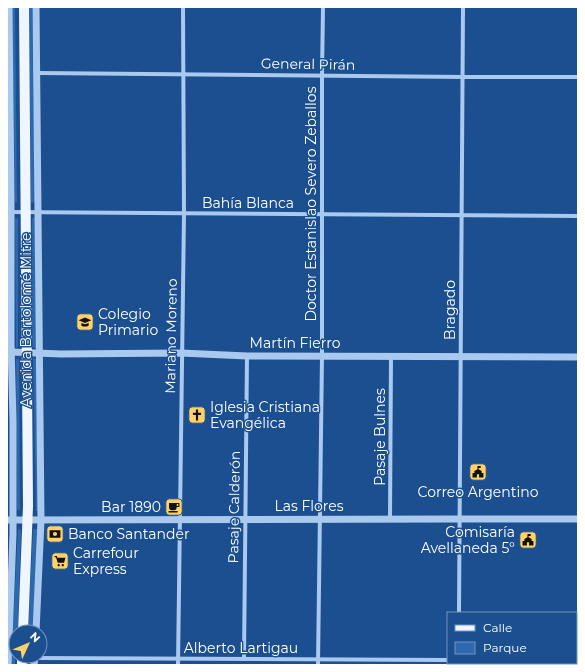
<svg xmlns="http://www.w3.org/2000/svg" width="585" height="672" font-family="Montserrat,sans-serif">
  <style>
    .green { fill: #2e69ad }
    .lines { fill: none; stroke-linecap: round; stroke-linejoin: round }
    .minor { stroke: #a9c9ee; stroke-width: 4 }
    .tertiary { stroke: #a9c9ee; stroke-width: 7 }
    .primary { stroke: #f0f6ff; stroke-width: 10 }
    .labels { text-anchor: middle; stroke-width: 3; stroke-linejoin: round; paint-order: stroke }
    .street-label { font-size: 14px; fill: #fff; stroke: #1b4f8f }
    .poi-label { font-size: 14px; fill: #fff; stroke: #1b4f8f; text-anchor: start }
  </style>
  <rect width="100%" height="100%" fill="#1b4f8f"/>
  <!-- green -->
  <g class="green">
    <path d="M 12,7 L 15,7 L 17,202 L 15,202 Z"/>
    <path d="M 29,7 L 32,7 L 35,202 L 31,203 Z"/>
    <path d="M 35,217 L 36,348 L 32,347 L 32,218 Z"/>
    <path d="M 15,218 L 18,219 L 18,347 L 16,348 Z"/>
    <path d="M 33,358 L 36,359 L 38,511 L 36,511 Z"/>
    <path d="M 16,359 L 19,359 L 20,510 L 17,510 Z"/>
    <path d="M 18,529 L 21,530 L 18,624 L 17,632 L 16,632 L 15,665 L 11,665 Z"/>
    <path d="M 33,529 L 37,529 L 33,632 L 28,632 Z"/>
  </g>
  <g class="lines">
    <!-- minor -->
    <g class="minor">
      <path d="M 38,73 L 464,77 L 578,77"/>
      <path d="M 7,212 L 578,216"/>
      <path d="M 390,519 L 391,356"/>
      <path d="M 459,613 L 463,7"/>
      <path d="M 35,658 L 448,660"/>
      <path d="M 244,659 L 247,356"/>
      <path d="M 576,660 L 578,660"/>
      <path d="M 527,663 L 527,665"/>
      <path d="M 178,665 L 184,214 L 183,7"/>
      <path d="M 318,665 L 322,356 L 322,75 L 323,7"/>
      <path d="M 459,665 L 459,663"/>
    </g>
    <!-- tertiary -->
    <g class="tertiary">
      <path d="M 11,352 L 61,354 L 181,353 L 247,356 L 578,357"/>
      <path d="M 7,520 L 459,519 L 578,519"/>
      <path d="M 36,632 L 41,520 L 36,7"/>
      <path d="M 8,665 L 13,534 L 13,421 L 11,344 L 11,199 L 9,7"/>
      <path d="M 34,665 L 35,656"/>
    </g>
    <!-- primary -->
    <g class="primary">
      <path d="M 23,632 L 28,506 L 24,7"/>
      <path d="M 22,665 L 22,656"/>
    </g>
  </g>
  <!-- icons -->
  <defs>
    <symbol id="school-square" viewBox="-11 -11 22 22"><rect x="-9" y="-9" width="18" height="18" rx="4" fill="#ffd166" stroke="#1b4f8f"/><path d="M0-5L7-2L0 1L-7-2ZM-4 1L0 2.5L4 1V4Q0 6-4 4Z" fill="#111"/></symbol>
    <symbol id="church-square" viewBox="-11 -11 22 22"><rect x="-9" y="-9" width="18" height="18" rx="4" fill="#ffd166" stroke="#1b4f8f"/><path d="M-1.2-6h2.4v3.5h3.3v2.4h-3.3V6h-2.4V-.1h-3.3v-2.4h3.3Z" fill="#111"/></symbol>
    <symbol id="civic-square" viewBox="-11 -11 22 22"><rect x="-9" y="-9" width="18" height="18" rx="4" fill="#ffd166" stroke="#1b4f8f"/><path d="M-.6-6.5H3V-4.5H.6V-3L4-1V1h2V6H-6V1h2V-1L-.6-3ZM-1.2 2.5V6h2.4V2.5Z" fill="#111"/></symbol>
    <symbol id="cafe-square" viewBox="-11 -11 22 22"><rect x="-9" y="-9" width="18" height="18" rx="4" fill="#ffd166" stroke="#1b4f8f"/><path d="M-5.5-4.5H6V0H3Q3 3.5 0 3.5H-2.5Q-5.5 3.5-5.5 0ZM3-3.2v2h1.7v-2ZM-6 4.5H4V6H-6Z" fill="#111"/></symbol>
    <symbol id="bank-square" viewBox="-11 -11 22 22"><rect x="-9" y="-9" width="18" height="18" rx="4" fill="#ffd166" stroke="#1b4f8f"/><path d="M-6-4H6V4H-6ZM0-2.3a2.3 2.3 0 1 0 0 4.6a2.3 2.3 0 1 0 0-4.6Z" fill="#111"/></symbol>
    <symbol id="supermarket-square" viewBox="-11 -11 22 22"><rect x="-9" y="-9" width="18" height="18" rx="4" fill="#ffd166" stroke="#1b4f8f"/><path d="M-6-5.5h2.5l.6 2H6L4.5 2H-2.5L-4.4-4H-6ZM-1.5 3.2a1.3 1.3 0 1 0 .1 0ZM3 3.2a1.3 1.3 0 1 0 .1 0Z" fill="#111"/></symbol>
  </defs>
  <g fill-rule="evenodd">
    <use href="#school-square" x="75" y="312" width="20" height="20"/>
    <use href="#church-square" x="187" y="405" width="20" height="20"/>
    <use href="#civic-square" x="468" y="462" width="20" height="20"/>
    <use href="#cafe-square" x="164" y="497" width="20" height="20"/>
    <use href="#bank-square" x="45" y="524" width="20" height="20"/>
    <use href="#civic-square" x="518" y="530" width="20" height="20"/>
    <use href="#supermarket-square" x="50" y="551" width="20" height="20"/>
  </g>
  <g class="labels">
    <!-- street labels -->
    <g class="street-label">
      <text transform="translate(308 64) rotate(1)" y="5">General Pirán</text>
      <text x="248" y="208">Bahía Blanca</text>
      <text transform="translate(311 204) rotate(-90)" y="5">Doctor Estanislao Severo Zeballos</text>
      <text transform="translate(450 310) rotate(-90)" y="5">Bragado</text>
      <text transform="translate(26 320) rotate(-90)" y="5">Avenida Bartolomé Mitre</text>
      <text transform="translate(171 336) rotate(-89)" y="5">Mariano Moreno</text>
      <text x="295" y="348">Martín Fierro</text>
      <text transform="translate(380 437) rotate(-90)" y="5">Pasaje Bulnes</text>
      <text x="309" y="511">Las Flores</text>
      <text transform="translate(234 507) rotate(-89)" y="5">Pasaje Calderón</text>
      <text x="241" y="653">Alberto Lartigau</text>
    </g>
    <!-- poi labels -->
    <g class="poi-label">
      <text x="98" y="319">Colegio<tspan x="98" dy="16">Primario</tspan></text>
      <text x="210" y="412">Iglesia Cristiana<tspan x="210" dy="16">Evangélica</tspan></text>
      <text x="478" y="497" text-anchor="middle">Correo Argentino</text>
      <text x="161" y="512" text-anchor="end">Bar 1890</text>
      <text x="515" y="537" text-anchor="end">Comisaría<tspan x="515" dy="16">Avellaneda 5°</tspan></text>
      <text x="68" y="539">Banco Santander</text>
      <text x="73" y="558">Carrefour<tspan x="73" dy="16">Express</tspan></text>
    </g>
  </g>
  <!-- border -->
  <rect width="585" height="672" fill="none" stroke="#ffffff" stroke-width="16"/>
  <!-- legend -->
  <rect x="447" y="612" width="130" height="52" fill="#1b4f8f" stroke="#7695bc"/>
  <rect x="455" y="625" width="20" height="6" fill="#f0f6ff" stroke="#7695bc"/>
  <text x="483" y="632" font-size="12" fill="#ffffff">Calle</text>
  <rect x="455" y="642" width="20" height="12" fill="#2e69ad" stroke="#7695bc"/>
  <text x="483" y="652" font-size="12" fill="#ffffff">Parque</text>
  <!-- north arrow -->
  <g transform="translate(28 644) rotate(46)"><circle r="19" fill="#1b4f8f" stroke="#7695bc"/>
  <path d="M0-3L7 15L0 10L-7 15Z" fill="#ffd166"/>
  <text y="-6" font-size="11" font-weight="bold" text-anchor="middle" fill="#ffffff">N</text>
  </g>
</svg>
